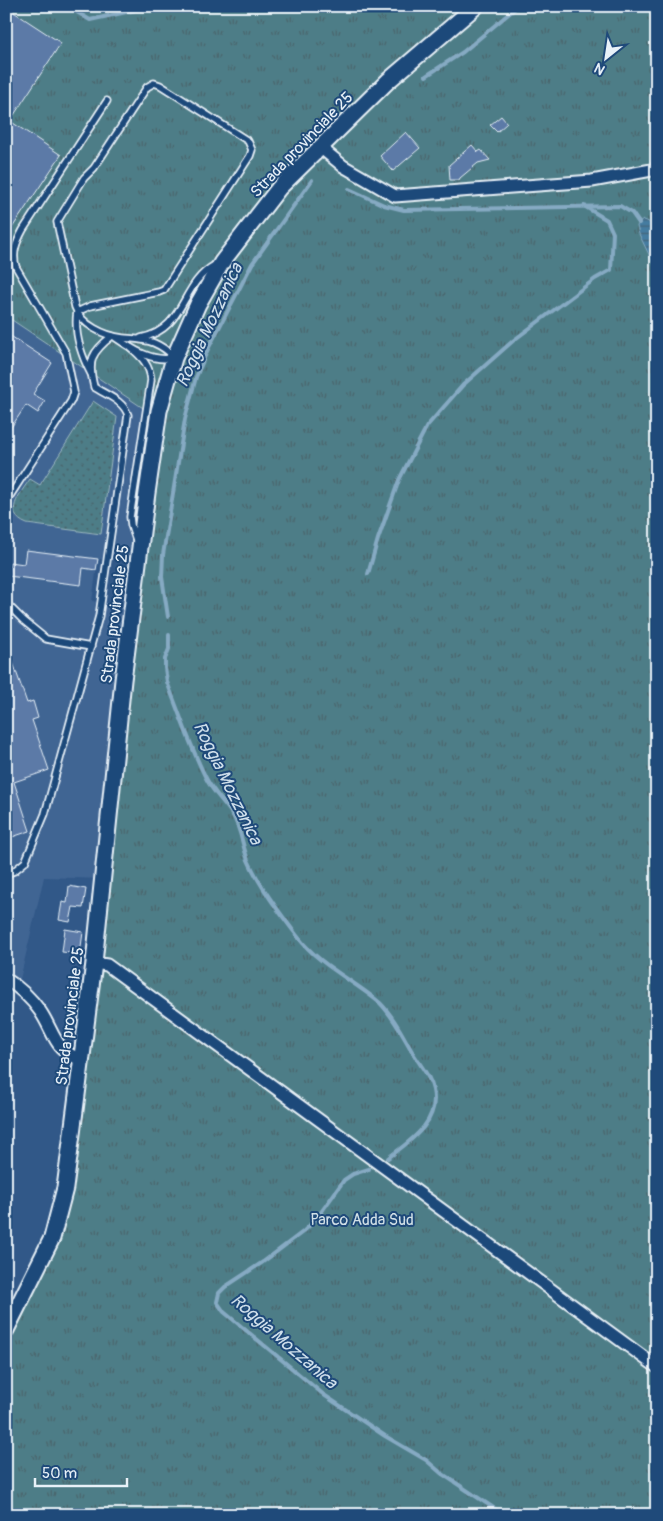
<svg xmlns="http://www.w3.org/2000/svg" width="663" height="1521" font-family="Pangolin,sans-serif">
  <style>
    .built { fill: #416593 }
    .grass { fill: url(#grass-dots); stroke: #9bb7c0 }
    .park { fill: url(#park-tufts); stroke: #9bb7c0 }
    .water { fill: url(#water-rules); stroke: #86aac3 }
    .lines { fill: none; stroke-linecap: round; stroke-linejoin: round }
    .stream { stroke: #86aac3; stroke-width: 4 }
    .building { fill: #5b7aa7; stroke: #e8f1f8 }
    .lane-casing { stroke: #e8f1f8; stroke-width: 9 }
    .street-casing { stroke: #e8f1f8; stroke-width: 15 }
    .secondary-casing { stroke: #e8f1f8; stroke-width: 19 }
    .lane { stroke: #1f4a7a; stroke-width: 5.5 }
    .street { stroke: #1f4a7a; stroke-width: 11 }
    .secondary { stroke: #1f4a7a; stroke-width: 15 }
    .labels { text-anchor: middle; stroke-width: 4; stroke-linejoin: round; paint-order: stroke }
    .street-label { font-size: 16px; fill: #e8f1f8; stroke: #1f4a7a }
    .park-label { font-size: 16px; fill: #d1e0e7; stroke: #1f4a7a }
    .water-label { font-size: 18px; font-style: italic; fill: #cfdfeb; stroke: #1f4a7a }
  </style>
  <defs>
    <pattern id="grass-dots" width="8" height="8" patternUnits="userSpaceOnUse" patternTransform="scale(1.25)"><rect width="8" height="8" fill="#4e7d87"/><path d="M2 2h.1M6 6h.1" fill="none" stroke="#4a656c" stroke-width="1.8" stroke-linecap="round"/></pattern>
    <pattern id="park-tufts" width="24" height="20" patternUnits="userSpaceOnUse" patternTransform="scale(1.25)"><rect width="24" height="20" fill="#4e7d87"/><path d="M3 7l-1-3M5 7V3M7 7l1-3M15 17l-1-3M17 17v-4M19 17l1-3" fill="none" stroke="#4a656c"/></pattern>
    <pattern id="water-rules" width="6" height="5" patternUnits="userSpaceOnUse" patternTransform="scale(1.25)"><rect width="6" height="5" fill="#447ba0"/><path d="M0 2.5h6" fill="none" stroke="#456479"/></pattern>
  </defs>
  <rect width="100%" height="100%" fill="#315888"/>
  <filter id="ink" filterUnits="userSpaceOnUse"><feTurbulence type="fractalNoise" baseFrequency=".02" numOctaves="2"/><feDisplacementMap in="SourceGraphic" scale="10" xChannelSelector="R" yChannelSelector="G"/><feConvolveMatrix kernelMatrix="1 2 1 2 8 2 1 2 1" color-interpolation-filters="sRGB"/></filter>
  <g filter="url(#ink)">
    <!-- built -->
    <path class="built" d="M 6,6 L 303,158 L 135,559 L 98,559 L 92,601 L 132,608 L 104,879 L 44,877 L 18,988 L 6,979 Z"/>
    <!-- grass -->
    <path class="grass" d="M 93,401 L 117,417 L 101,534 L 27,524 C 2,514 20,494 30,479 L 40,485 Z"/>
    <!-- park -->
    <path class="park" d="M 6,6 L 657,6 L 657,1515 L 6,1515 L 6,1341 L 55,1242 L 164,422 L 6,316 Z"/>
    <!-- water -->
    <path class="water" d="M 643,220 C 662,222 657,260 657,275 L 654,265 L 639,234 L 637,226 L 639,223 Z"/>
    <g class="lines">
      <!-- stream -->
      <g class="stream">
        <path d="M 67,6 L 90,20 L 154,6"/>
        <path d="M 426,76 L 463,52 L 518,6"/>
        <path d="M 349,189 L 384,205 L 404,210 L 620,206 L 632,213 L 639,223"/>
        <path d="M 368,574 L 378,539 L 399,480 L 427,426 L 463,385 L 514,340 L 595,279 L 611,270 L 613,233 L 607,220 L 584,206"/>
        <path d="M 168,617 L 162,577 L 163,555 L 185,419 L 196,377 L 208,349 L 252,264 L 312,180"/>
        <path d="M 169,635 L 169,649 L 165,659 L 165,668 L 167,682 C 180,715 191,749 207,780 C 214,793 224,802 232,814 C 241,828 242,845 248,860 C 260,887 280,913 298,937 C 319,965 353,980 380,1003 C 394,1017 403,1036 413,1053 C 420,1065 431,1077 433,1090 C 440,1122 410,1141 388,1158"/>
        <path d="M 369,1169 L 353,1174 L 344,1180 L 317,1218 L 304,1231 L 263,1262 L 225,1287 L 219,1293 L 217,1302 L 224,1312 L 324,1395 L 385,1436 L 426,1460 L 441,1473 L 504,1515"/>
      </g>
    </g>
    <!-- building -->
    <g class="building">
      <path d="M 6,7 L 61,43 L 10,121 L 61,155 L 6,237 Z"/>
      <path d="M 501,116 L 507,123 L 497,132 L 490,125 Z"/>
      <path d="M 406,132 L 420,148 L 393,171 L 380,156 Z"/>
      <path d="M 472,145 L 478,152 L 481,150 L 490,160 L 478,163 L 460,178 L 459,180 L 450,180 L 449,165 Z"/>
      <path d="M 6,333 L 52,363 L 33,394 L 45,401 L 38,413 L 26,405 L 6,435 Z"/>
      <path d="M 26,550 L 98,559 L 96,570 L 83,568 L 81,585 L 8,576 L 10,562 L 24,564 Z"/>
      <path d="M 6,648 L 8,648 L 27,703 L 33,701 L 38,718 L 32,720 L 49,770 L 14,782 L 30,831 L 6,839 Z"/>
      <path d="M 69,886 L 86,889 L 83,908 L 73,907 L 70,922 L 59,920 L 62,902 L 67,903 Z"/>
      <path d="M 65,929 L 83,932 L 80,954 L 62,952 Z"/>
    </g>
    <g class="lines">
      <defs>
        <g id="lane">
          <path d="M 116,338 C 132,349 152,362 172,358"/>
          <path d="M 141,338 C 187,328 179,285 215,265"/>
          <path d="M 131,348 C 142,357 150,366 151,380 L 130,517 L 131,525 L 137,543"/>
          <path d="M 91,374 C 81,355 74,333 77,312 L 90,306 L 159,292 L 164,290 L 250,156 L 252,150 L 248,141 L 160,85 L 154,83 L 147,87 L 94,168 L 84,178 L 57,222 L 75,307 C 81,325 105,336 123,338 C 133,339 144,339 154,343 C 161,346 168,351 173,356"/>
          <path d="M 6,502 L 71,401 L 74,392 L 66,353 L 16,267 C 12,253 16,243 23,230 L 107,101"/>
          <path d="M 6,603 L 24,621 L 46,639 L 91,647"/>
          <path d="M 6,874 L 14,871 L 25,862 L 45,814 L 99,616 L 128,415 C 123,400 106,395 94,387 C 87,360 92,352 112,336"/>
        </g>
        <g id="street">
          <path d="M 320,147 L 343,166 L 395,196 L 592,181 L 657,169"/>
          <path d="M 94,963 L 107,965 L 657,1367"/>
          <path d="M 6,979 C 20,988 31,998 40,1011 C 55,1033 53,1050 82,1060"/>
        </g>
        <path id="secondary" d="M 6,1330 L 52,1238 L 65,1188 L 94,963 L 123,680 L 147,493 L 159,411 L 174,358 L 198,304 L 222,262 L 279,188 L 388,81 L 476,6"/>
      </defs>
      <!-- lane casing -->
      <use href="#lane" class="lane-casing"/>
      <!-- street casing -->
      <use href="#street" class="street-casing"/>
      <!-- secondary casing -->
      <use href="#secondary" class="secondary-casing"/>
      <!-- lane -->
      <use href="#lane" class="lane"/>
      <!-- street -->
      <use href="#street" class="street"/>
      <!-- secondary -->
      <use href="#secondary" class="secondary"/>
    </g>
  </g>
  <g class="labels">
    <!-- street labels -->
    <g class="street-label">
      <text transform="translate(301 144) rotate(-46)" y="6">Strada provinciale 25</text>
      <text transform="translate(114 614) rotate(-83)" y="6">Strada provinciale 25</text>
      <text transform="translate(69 1016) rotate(-83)" y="6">Strada provinciale 25</text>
    </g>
    <!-- park labels -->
    <g class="park-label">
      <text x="362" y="1225">Parco Adda Sud</text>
    </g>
    <!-- water labels -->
    <g class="water-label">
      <text transform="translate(209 325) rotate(-65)" y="6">Roggia Mozzanica</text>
      <text transform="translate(228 783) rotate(64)" y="6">Roggia Mozzanica</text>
      <text transform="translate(284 1341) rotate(41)" y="6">Roggia Mozzanica</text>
    </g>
  </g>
  <!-- margin -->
  <rect width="663" height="1521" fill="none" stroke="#1f4a7a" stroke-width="25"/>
  <rect x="12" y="12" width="638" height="1496" fill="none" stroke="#e8f1f8" stroke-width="2" filter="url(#ink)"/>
  <!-- north arrow -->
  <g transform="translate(606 58) rotate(210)" stroke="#1f4a7a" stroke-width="4" paint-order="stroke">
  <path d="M0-4L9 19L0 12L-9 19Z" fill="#e8f1f8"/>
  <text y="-8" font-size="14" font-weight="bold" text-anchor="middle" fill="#e8f1f8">N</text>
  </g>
  <!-- scale -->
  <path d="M35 1478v8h92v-8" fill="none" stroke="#e8f1f8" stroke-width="2.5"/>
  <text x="42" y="1478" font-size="15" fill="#e8f1f8" stroke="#1f4a7a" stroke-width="4" paint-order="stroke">50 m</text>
</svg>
